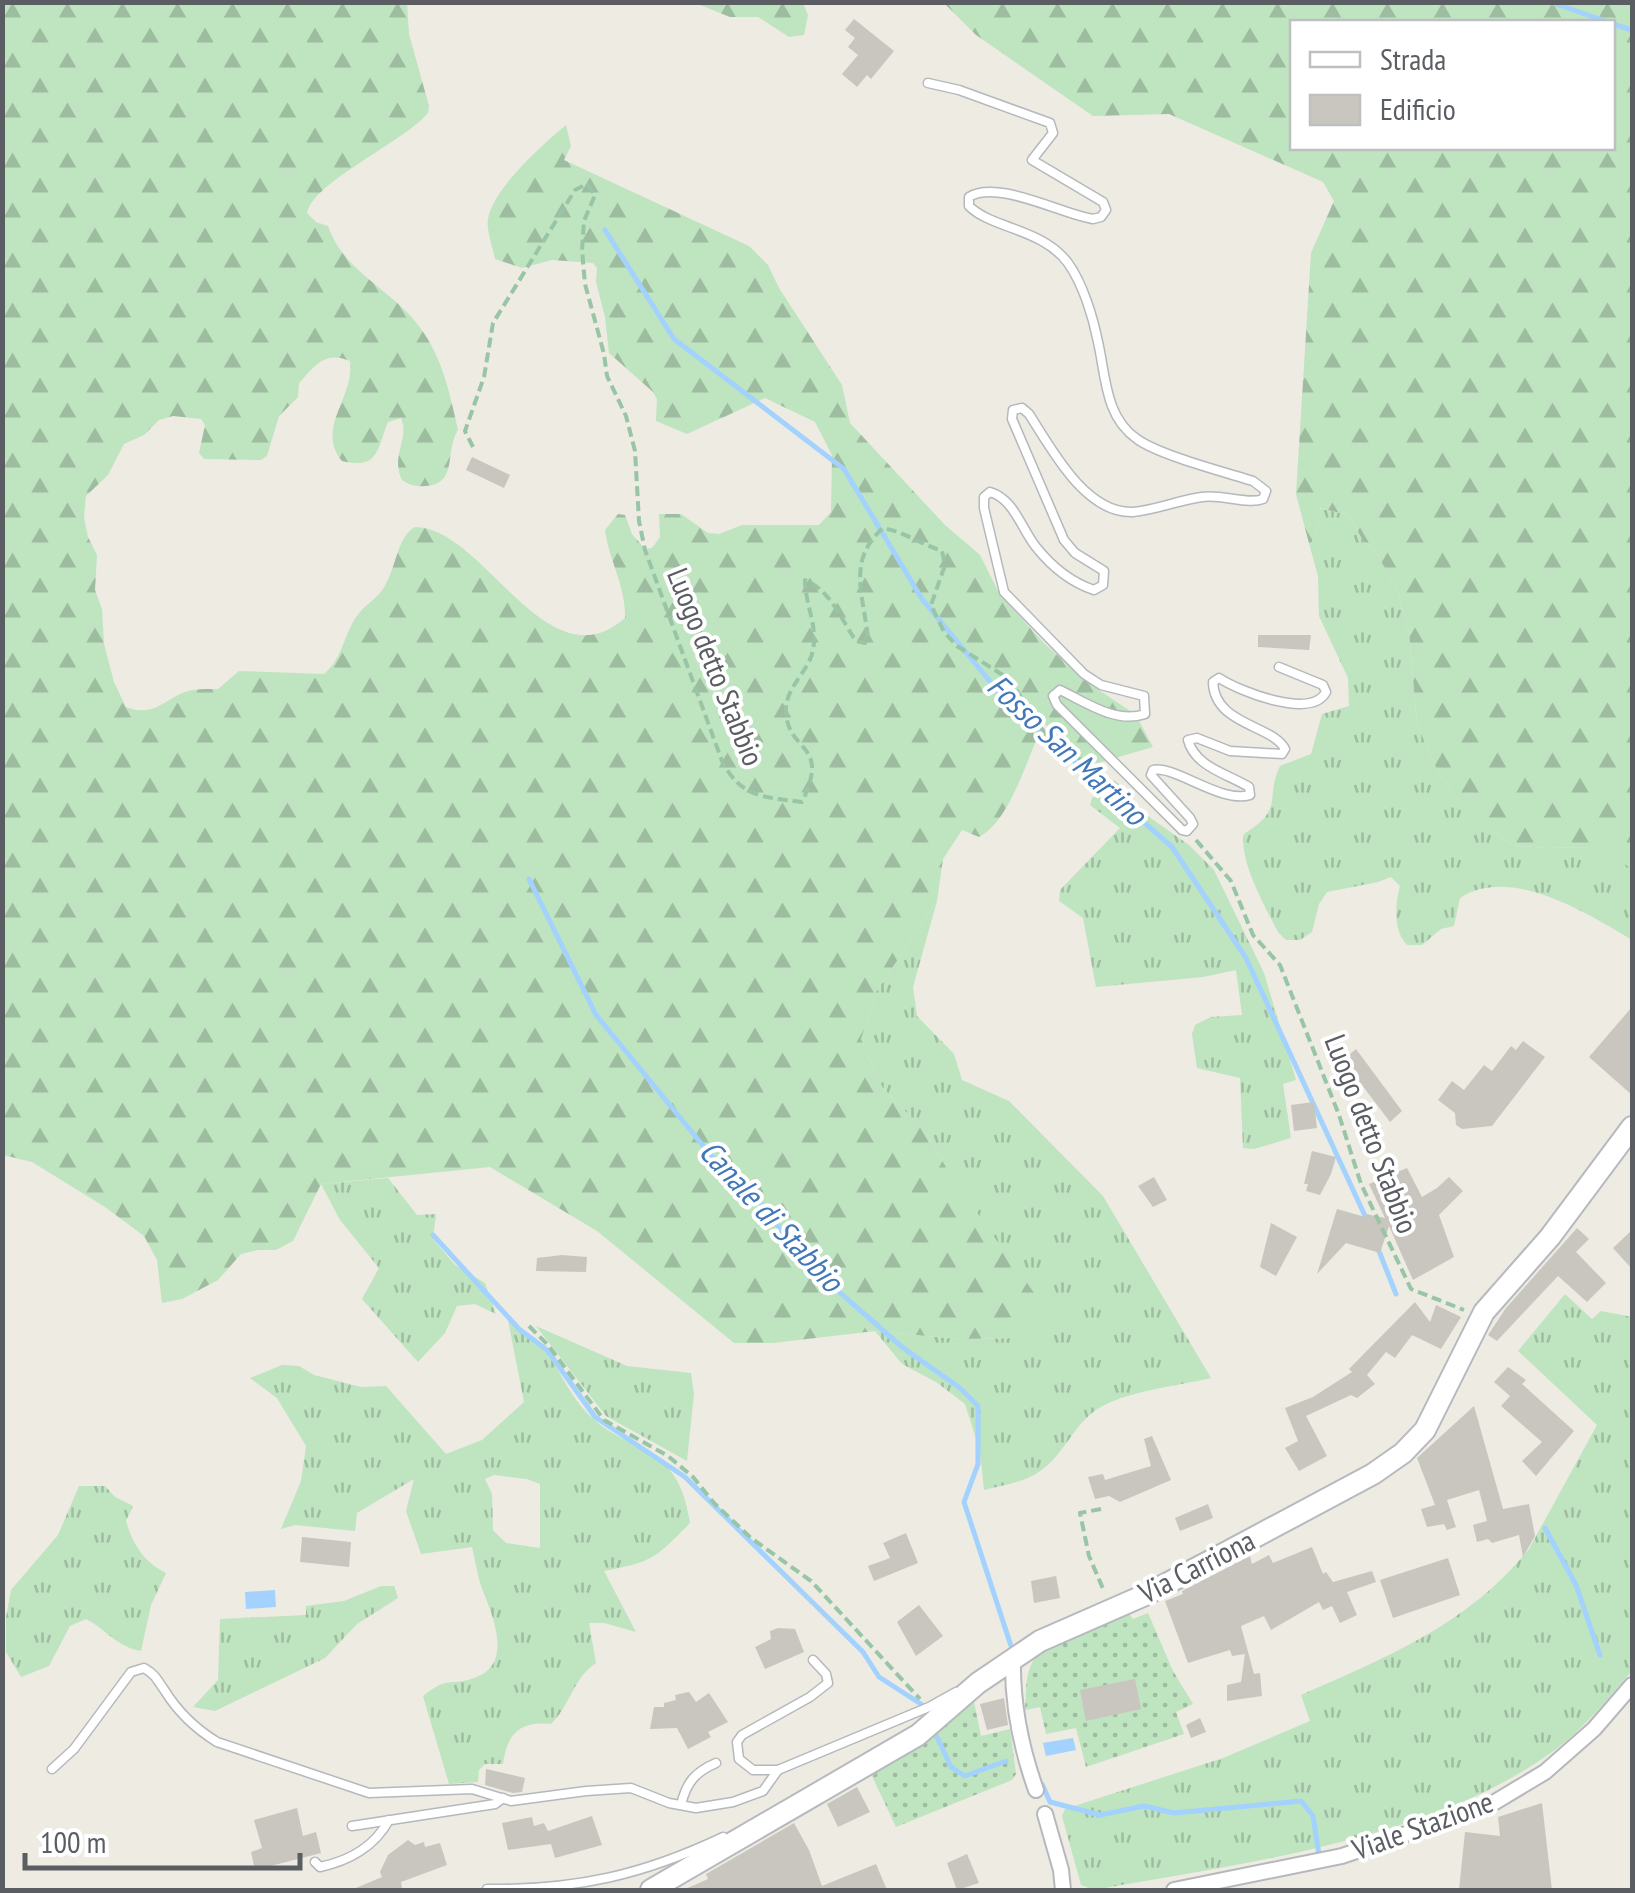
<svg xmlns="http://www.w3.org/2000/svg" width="1635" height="1893" font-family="'PT Sans Narrow',sans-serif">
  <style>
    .grass { fill: url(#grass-tufts); fill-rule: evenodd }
    .forest { fill: url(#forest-firs); fill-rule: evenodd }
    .garden { fill: url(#garden-dots) }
    .water { fill: #a2d2fd }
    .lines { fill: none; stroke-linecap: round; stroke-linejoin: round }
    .stream { stroke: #a2d2fd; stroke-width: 5 }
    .building { fill: #c8c6bf }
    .lane-casing { stroke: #b5b8bc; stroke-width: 11 }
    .street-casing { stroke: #b5b8bc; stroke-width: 18 }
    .secondary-casing { stroke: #b6b9be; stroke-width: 24 }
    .path { stroke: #98c5a6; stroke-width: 4; stroke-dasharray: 10 5; stroke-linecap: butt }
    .lane { stroke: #fff; stroke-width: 8 }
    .street { stroke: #fff; stroke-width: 14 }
    .secondary { stroke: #fff; stroke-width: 20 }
    .labels { text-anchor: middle; stroke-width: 8; stroke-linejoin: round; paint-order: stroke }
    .street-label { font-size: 30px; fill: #5a5e63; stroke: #fff }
    .water-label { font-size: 32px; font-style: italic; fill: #4278b7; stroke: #fff }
  </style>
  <defs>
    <pattern id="grass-tufts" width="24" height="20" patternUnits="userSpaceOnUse" patternTransform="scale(2.5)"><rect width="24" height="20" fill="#bfe4c0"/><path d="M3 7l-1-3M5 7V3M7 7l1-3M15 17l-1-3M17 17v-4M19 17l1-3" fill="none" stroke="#9ebca0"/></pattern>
    <pattern id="forest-firs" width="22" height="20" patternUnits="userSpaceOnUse" patternTransform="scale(2.5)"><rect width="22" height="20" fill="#bfe4c0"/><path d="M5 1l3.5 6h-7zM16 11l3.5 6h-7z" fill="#9ebca0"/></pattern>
    <pattern id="garden-dots" width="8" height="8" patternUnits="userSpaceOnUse" patternTransform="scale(2.5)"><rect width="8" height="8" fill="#bfe4c0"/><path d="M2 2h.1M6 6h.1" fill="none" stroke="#9ebca0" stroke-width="1.8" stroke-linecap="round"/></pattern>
  </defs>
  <rect width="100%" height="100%" fill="#edebe2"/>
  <!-- grass -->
  <g class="grass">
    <path d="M 1318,508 L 1349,515 L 1363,541 L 1376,552 L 1398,592 L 1409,633 L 1417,724 L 1439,774 L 1456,798 L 1501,838 L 1514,845 L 1546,848 L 1592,847 L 1606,851 L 1630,867 L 1632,940 C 1587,913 1510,865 1460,898 L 1454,926 L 1441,929 L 1422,945 L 1407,945 C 1393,930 1395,905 1400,886 L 1391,877 L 1378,882 L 1327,892 L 1319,904 L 1312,932 L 1300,940 L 1286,940 L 1278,932 C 1265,907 1239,861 1244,834 C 1286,808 1264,799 1280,766 L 1311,754 L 1322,714 L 1349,706 L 1348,678 L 1319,616 L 1318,576 L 1310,547 L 1319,521 Z"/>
    <path d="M 1108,788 L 1189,845 L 1214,870 L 1264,973 L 1296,1080 L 1283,1084 L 1291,1138 L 1254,1149 L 1243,1148 L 1240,1078 L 1197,1068 L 1192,1034 L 1195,1025 L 1211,1017 L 1242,1015 L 1236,970 L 1203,977 L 1096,987 L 1083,918 L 1059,901 L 1060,890 L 1120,828 L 1090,805 L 1092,798 Z"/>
    <path d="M 937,901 L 913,987 L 917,1016 L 954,1054 L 962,1080 L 1009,1101 L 1103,1196 L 1211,1378 C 1177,1386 1124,1391 1096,1410 C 1074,1425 1064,1453 1043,1469 C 1027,1482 1004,1485 984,1490 L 980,1451 L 965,1404 L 936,1382 L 902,1364 L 875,1331 L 958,1339 L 1017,1338 L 953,1179 L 926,1133 L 882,1087 L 861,1039 L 876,992 Z"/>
    <path d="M 388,1178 L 417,1215 L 436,1214 L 433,1239 L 455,1265 L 485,1283 L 496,1314 L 475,1304 L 457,1306 L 445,1333 L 418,1362 L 362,1299 L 379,1268 L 340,1220 L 321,1184 Z"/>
    <path d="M 1565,1294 L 1592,1319 L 1601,1311 L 1632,1317 L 1632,1671 C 1607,1699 1583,1730 1552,1752 C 1431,1840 1239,1864 1094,1890 L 1081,1885 L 1062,1816 L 1065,1809 L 1223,1758 L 1310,1721 L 1301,1695 C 1387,1657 1469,1624 1529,1549 L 1597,1425 L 1518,1351 Z"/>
    <path d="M 508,1320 C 519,1329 535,1339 544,1349 C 560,1370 569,1395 588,1414 C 633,1458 678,1441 690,1523 C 654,1559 655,1561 604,1571 L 636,1632 L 604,1623 L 589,1623 L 596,1663 C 573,1678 570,1706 551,1724 C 519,1721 507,1734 503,1764 L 485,1764 L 479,1770 L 478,1782 L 449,1784 L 423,1696 C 450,1675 448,1687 474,1678 C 516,1664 491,1612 481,1586 C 477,1573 475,1560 472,1547 L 421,1554 L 406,1511 L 414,1479 L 357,1513 L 355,1531 L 295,1525 L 281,1529 L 301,1481 L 306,1446 L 277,1398 L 250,1378 L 282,1365 L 299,1366 L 314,1375 L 361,1387 L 386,1386 L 446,1454 L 482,1440 L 524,1402 ZM 494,1475 L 527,1479 L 540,1484 L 540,1548 L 506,1543 L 493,1530 L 492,1494 L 485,1479 Z"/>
    <path d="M 536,1326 L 627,1366 L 691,1373 L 694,1394 L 687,1461 L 606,1416 Z"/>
    <path d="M 79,1486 L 105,1486 L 115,1497 L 133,1506 L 126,1521 C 133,1545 144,1562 166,1573 L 151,1605 L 141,1651 C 117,1647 107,1630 86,1619 L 70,1626 L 49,1666 L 21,1677 L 6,1652 L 6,1617 L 11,1590 L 58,1535 Z"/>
    <path d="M 381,1586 L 394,1586 L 398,1598 L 357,1624 L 325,1658 L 215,1711 L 193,1707 L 218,1680 L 220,1619 L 306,1615 L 306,1606 L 344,1601 Z"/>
  </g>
  <!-- forest -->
  <g class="forest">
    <path d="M 2,3 L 407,3 L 409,34 L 429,106 L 428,113 C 404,142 314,181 307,213 L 316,222 L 328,226 C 344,273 394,290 421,329 C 443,359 450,395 458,430 C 444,452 459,484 425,486 C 415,487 410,485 402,480 C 390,457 410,438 401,418 L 388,422 C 377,449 379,470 342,461 C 315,428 355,397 350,361 C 324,350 315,366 299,383 L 298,397 L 279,416 L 267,456 L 261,460 L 204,459 L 199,453 L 205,425 L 201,419 L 173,416 L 159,420 L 144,435 L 124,444 L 108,475 L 86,496 L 84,518 L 88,537 L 97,555 L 95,590 L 102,609 L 104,644 L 114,682 L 126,707 C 149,716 160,705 178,695 C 191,688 204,689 218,689 L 239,671 L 324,674 C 344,658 344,630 360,612 C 367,604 377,598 383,589 C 396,570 397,536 415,527 C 484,527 547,687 625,618 C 626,586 609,561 605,530 L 618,514 L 625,515 L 632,534 L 645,549 L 652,548 L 660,537 L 659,514 L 681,514 L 708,533 L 719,534 L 742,525 L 819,525 L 831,512 L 832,455 L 815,422 L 765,398 L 687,434 L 656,421 L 657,399 L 653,392 L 609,353 L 605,317 L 596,282 L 597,268 L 593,263 L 552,260 L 522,268 L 495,259 C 493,248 486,230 488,219 C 493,189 543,144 566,125 L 571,146 L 564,160 L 749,246 L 768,265 L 779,288 L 842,385 L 850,423 L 945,525 L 980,555 L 1000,595 L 1045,644 L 1087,682 L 1136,715 L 1153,747 L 1084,767 L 1044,723 C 1028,754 1011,821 979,837 L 962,830 L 943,859 L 937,901 L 876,992 L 861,1039 L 882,1087 L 926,1133 L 953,1179 L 1047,1311 L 1017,1338 L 958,1339 L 875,1331 L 773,1343 L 734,1343 L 597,1231 L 490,1167 L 321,1184 L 293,1241 L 276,1250 L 258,1250 L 241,1254 L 218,1280 L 182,1299 L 162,1303 L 157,1260 L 144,1236 L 105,1207 L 32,1162 L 3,1155 Z"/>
    <path d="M 695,3 L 803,3 L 808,15 L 804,35 L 789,37 L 758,17 L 730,17 Z"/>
    <path d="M 944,3 L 1632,3 L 1632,869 L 1606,851 L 1592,847 L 1546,848 L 1514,845 L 1501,838 L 1456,798 L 1439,774 L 1417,724 L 1409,633 L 1398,592 L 1376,552 L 1363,541 L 1349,515 L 1319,508 L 1319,521 L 1310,547 L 1296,494 L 1311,253 L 1334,201 L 1323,182 L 1169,114 L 1093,116 L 976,35 ZM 1292,22 L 1612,22 L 1612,148 L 1292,148 Z"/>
  </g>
  <!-- garden -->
  <g class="garden">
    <path d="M 1128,1612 L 1133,1619 L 1148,1613 L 1173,1671 L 1193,1704 L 1176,1712 L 1184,1734 L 1086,1767 L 1076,1728 L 1046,1734 L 1040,1707 L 1025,1710 C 1027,1685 1024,1665 1044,1648 Z"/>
    <path d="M 974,1702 L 981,1736 L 1010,1729 L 1016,1774 L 1012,1780 L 896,1827 L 872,1776 Z"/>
  </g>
  <!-- water -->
  <g class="water">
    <path d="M 275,1590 L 276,1607 L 246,1609 L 245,1592 Z"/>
    <path d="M 1073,1738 L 1076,1750 L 1046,1756 L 1043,1743 Z"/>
  </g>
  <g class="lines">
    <!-- stream -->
    <g class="stream">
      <path d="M 1550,2 L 1608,22"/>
      <path d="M 1612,24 L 1632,30"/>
      <path d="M 605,230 L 674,339 L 844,469 L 922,599 L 1007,702 L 1172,847 L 1246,958 L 1366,1218"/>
      <path d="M 529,879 L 596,1015 L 723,1170 L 760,1202 L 805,1262 L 902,1347 L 960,1388 L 978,1406 L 978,1464 L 964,1502 L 1013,1652"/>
      <path d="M 433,1235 L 519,1329 L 547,1350 L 595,1417 L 685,1477 L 863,1652 L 879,1677 L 921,1704"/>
      <path d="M 1377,1246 L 1396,1294"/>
      <path d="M 1545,1528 L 1576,1585 L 1600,1655"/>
      <path d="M 937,1737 L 951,1767 L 965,1776 L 1006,1761"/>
      <path d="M 1042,1784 L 1050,1802 L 1100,1815 L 1144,1806 L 1174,1813 L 1301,1801 L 1313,1816 L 1319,1855"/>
    </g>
  </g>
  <!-- building -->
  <g class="building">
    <path d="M 854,19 L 894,51 L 871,79 L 867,75 L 857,87 L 842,74 L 858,55 L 848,47 L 855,38 L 845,30 Z"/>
    <path d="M 472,457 L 510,475 L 504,488 L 466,470 Z"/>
    <path d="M 1258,635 L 1311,635 L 1309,650 L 1258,647 Z"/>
    <path d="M 1632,1007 L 1632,1095 L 1589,1057 Z"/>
    <path d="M 1523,1041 L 1545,1057 L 1492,1126 L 1462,1129 L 1456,1125 L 1455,1113 L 1438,1100 L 1452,1081 L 1464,1090 L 1484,1065 L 1492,1071 L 1511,1046 L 1516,1050 Z"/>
    <path d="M 1356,1049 L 1402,1111 L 1390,1122 L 1343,1060 Z"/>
    <path d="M 1314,1102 L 1317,1128 L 1294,1131 L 1291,1105 Z"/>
    <path d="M 1312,1151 L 1336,1157 L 1331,1174 L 1320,1195 L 1306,1191 L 1308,1184 L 1304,1184 Z"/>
    <path d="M 1407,1168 L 1422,1197 L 1437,1188 L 1449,1177 L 1463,1191 L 1439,1215 L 1454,1257 L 1413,1280 L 1389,1226 L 1380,1253 L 1346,1243 L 1317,1274 L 1337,1209 L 1365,1217 L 1366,1214 L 1385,1218 L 1369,1184 Z"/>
    <path d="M 1154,1177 L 1167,1200 L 1153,1207 L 1138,1186 Z"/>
    <path d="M 1271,1223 L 1297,1237 L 1276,1276 L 1260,1267 Z"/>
    <path d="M 1577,1228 L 1589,1239 L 1576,1252 L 1606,1283 L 1587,1302 L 1558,1276 L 1497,1341 L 1488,1335 L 1506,1308 Z"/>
    <path d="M 1632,1230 L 1632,1269 L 1613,1248 Z"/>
    <path d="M 562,1255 L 587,1257 L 586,1272 L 536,1271 L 537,1258 Z"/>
    <path d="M 1415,1302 L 1430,1322 L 1436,1305 L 1461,1317 L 1441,1349 L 1412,1335 L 1395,1358 L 1386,1352 L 1367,1375 L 1375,1384 L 1357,1398 L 1351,1395 L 1306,1416 L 1327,1456 L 1299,1471 L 1285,1448 L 1298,1441 L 1285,1408 L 1313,1397 L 1352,1372 L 1349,1369 Z"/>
    <path d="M 1508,1367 L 1526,1380 L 1522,1384 L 1574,1431 L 1536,1476 L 1522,1461 L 1542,1442 L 1501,1406 L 1510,1396 L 1494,1382 Z"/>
    <path d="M 1474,1406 L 1503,1509 L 1529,1504 L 1535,1536 L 1523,1557 L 1519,1535 L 1492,1543 L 1488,1539 L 1477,1542 L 1473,1525 L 1487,1521 L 1479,1490 L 1447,1500 L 1456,1527 L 1447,1530 L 1444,1524 L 1427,1527 L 1421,1509 L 1435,1505 L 1417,1458 Z"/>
    <path d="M 1152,1436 L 1171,1480 L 1120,1502 L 1109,1496 L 1095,1499 L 1088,1477 L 1103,1474 L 1105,1480 L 1151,1466 L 1144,1439 Z"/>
    <path d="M 1208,1504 L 1213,1518 L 1180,1531 L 1175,1518 Z"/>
    <path d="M 906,1533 L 918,1563 L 874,1581 L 868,1566 L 890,1558 L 883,1543 Z"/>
    <path d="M 302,1537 L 351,1542 L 349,1567 L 300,1562 Z"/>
    <path d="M 1312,1547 L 1323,1574 L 1326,1572 L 1333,1582 L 1372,1571 L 1376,1582 L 1347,1592 L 1357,1615 L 1340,1623 L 1332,1606 L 1323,1610 L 1319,1602 L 1271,1630 L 1264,1616 L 1241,1626 L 1254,1674 L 1260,1673 L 1262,1696 L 1227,1701 L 1227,1685 L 1241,1682 L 1245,1654 L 1232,1656 L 1230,1650 L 1188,1663 L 1165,1601 L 1183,1594 L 1182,1591 L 1250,1556 L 1252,1564 L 1269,1555 L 1273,1563 Z"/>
    <path d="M 1448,1558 L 1460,1595 L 1393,1618 L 1380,1580 Z"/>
    <path d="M 1056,1576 L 1060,1598 L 1034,1603 L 1031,1581 Z"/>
    <path d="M 919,1605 L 943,1636 L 916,1656 L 897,1622 Z"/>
    <path d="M 778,1628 L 795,1629 L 804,1652 L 765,1669 L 755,1647 L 771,1639 L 770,1631 Z"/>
    <path d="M 1135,1679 L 1141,1709 L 1086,1721 L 1080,1690 Z"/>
    <path d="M 689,1692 L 696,1702 L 709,1693 L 728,1722 L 708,1732 L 711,1737 L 688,1749 L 677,1728 L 650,1729 L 654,1707 L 664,1707 L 664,1703 L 676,1700 L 675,1695 Z"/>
    <path d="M 1004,1698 L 1008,1725 L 987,1730 L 980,1704 Z"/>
    <path d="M 1200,1718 L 1206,1732 L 1191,1738 L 1186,1725 Z"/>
    <path d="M 486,1769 L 525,1778 L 522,1792 L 513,1793 L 485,1785 Z"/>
    <path d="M 857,1787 L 870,1812 L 838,1827 L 827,1804 Z"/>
    <path d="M 1542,1803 L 1552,1890 L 1459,1890 L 1465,1832 L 1500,1836 L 1498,1817 Z"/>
    <path d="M 297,1808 L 303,1836 L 316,1832 L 321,1853 L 255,1870 L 251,1852 L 262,1848 L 254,1820 Z"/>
    <path d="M 592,1816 L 602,1845 L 555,1858 L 551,1844 L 508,1850 L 502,1823 L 532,1817 L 534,1826 L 544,1823 L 548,1831 Z"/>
    <path d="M 794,1823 L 809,1850 L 822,1886 L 876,1864 L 887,1890 L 683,1890 L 708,1879 L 706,1874 Z"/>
    <path d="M 408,1840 L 415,1845 L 424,1842 L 425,1847 L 440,1843 L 447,1865 L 401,1882 L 402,1888 L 394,1890 L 351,1890 L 382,1877 L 380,1872 L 388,1855 Z"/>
    <path d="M 967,1854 L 979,1883 L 957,1890 L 947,1863 Z"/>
  </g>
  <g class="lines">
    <defs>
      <g id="lane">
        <path d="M 928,83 L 959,90 L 1050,123 L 1053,133 L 1032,160 L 1103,202 L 1106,210 L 1101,217 L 1093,219 C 1061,214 997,179 969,197 L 969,206 C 992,229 1042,228 1068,263 C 1083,284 1093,317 1098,342 C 1106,377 1105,417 1137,439 C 1159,455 1224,472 1253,481 L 1266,491 L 1263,499 C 1248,505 1222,494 1202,497 C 1179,500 1156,510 1133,512 C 1085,514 1051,448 1029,414 L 1022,408 L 1013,410 L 1012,419 L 1064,540 L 1075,553 L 1104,571 L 1103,585 L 1094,590 C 1070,582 1052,567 1036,547 C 1021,528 1014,499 990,492 L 984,497 L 984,508 L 1004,592 L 1084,674 L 1101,685 L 1144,696 L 1145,714 C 1116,724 1085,702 1060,690 L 1053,696 L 1057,705 L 1182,830 L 1187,831 L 1193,824 L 1190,818 L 1151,775 L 1153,770 C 1175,765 1221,804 1250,795 L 1249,787 C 1228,774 1195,767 1188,740 L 1197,738 L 1230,751 L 1282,754 L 1285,749 C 1273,725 1214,725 1213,682 L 1219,678 C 1239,691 1311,720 1326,692 L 1323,685 L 1279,667"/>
        <path d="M 813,1660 L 826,1674 L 828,1683 L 810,1697 L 742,1735 L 737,1742 L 739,1759 L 753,1770 L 778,1770 L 929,1707 L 956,1692"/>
        <path d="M 52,1769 L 74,1749 L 131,1672 L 144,1668 C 156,1675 157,1680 165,1691 C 178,1712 196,1729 217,1742 L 369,1793 L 472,1789 L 511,1801 L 586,1791 L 631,1788 L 669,1803 L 696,1808 L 733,1802 L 763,1791 L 778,1770"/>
        <path d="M 681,1805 C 686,1783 695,1772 716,1763"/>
        <path d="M 352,1826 L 495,1804 L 503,1798"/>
        <path d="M 315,1862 L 320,1867 C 349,1861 375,1846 389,1820"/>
        <path d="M 487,1889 C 576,1890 643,1875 723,1837"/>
      </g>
      <g id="street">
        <path d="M 1013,1658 C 1012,1702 1021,1748 1036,1790"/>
        <path d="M 1045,1814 L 1061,1870 L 1063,1890"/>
        <path d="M 1174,1890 L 1342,1856 L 1490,1805 L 1545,1772 L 1594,1729 L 1632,1685"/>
      </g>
      <path id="secondary" d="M 651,1890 L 918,1735 L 978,1683 L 1040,1641 L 1145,1595 L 1212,1560 L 1373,1474 L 1403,1453 L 1425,1430 L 1484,1312 L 1550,1237 L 1632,1127"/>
    </defs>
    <!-- lane casing -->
    <use href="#lane" class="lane-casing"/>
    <!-- street casing -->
    <use href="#street" class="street-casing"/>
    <!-- secondary casing -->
    <use href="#secondary" class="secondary-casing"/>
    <!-- path -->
    <g class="path">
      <path d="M 473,447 L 465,431 L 484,377 L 493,323 L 575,190 L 587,184 L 595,195 L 584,221 L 582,250 L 585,284 L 604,354 L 607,376 L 626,416 L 635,451 L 639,521 L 645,550 L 722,761 C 741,798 764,797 802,802 C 832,740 785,754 786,708 C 787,686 809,671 813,650 C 818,626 805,604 805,580 C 831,591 841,619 856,641 L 865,643 L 868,637 C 863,594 847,560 883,528 C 904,532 921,544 942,551 L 945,565 L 931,605 L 944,632 L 957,646 L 1009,679 L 1046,735 L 1119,787"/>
      <path d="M 1196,840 L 1231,881 L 1253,935 L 1280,965 L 1339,1115 L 1361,1184 L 1411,1289 L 1464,1310"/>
      <path d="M 529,1326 L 548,1345 L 604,1420 L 668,1456 L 693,1477 L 714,1503 L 751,1538 L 811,1581 L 920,1699"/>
      <path d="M 1101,1509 L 1080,1513 L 1089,1556 L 1104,1591"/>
    </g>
    <!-- lane -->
    <use href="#lane" class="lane"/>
    <!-- street -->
    <use href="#street" class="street"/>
    <!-- secondary -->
    <use href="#secondary" class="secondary"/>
  </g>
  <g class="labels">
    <!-- street labels -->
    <g class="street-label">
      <text transform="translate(715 667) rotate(68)" y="10">Luogo detto Stabbio</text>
      <text transform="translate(1371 1134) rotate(69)" y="10">Luogo detto Stabbio</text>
      <text transform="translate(1197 1567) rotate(-27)" y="10">Via Carriona</text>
      <text transform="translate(1423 1826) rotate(-20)" y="10">Viale Stazione</text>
    </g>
    <!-- water labels -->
    <g class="water-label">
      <text transform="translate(1067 750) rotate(43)" y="11">Fosso San Martino</text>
      <text transform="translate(771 1216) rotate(47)" y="11">Canale di Stabbio</text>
    </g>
  </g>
  <!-- border -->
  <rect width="1635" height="1893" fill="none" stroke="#5a5e63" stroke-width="10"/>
  <!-- legend -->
  <rect x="1290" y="20" width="325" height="130" fill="#ffffff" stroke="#bdbfc1" stroke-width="2.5"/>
  <rect x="1310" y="52" width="50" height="15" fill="#ffffff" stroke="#bdbfc1" stroke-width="2.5"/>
  <text x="1380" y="70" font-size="30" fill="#5a5e63">Strada</text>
  <rect x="1310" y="95" width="50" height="30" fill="#c8c6bf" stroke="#bdbfc1" stroke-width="2.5"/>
  <text x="1380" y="120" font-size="30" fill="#5a5e63">Edificio</text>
  <!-- scale -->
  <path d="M25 1853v15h275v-15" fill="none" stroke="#5a5e63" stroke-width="5"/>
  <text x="40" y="1853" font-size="30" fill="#5a5e63" stroke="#ffffff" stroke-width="8" paint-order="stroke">100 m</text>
</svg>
